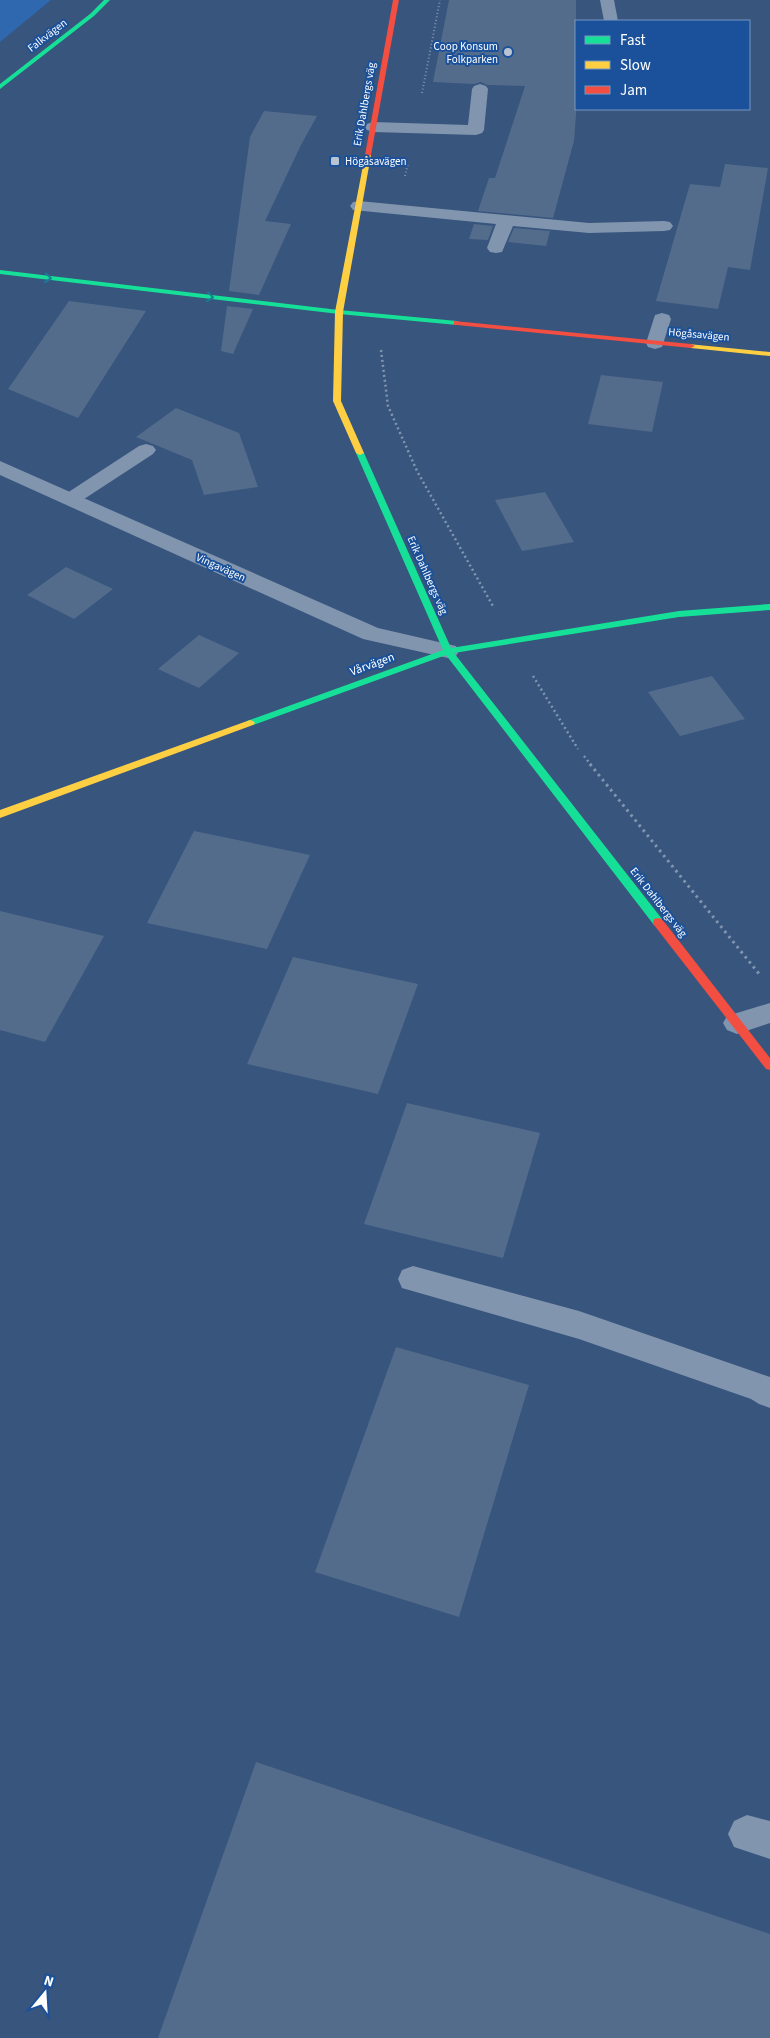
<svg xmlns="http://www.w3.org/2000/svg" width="770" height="2038" font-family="'Source Sans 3',sans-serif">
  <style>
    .green { fill: #2f68af }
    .building { fill: #546c8c }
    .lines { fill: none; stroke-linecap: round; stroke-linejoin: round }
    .path-far2 { stroke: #8295af; stroke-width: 2; stroke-dasharray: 1 2.5; stroke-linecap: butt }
    .path-far1 { stroke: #8295af; stroke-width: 2.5; stroke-dasharray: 2 3; stroke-linecap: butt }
    .path { stroke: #8295af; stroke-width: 3; stroke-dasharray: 2.5 4; stroke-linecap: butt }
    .lane { fill: #8295af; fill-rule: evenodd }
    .street { fill: #8295af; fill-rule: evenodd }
    .fast { fill: #16e098; fill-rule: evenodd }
    .slow { fill: #ffcf43; fill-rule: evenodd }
    .jam { fill: #f24e42; fill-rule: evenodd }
    .oneway { stroke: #197c99 }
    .poi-dot { fill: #b9c4d2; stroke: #1a519a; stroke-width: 2 }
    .labels { text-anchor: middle; stroke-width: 4; stroke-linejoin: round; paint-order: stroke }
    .far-street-label { font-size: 11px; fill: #fff; stroke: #1a519a }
    .far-poi-label { font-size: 11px; fill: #fff; stroke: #1a519a; text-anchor: end }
    .street-label { font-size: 12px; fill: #fff; stroke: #1a519a }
  </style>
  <rect width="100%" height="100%" fill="#37557d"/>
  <!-- green -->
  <path class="green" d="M 0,0 L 51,0 L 0,42 Z"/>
  <!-- building -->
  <g class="building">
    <path d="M 449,0 L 576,0 L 576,115 L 574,141 L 553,218 L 478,211 L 489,178 L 495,178 L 525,86 L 487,85 L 481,82 L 474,84 L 433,82 Z"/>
    <path d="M 264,111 L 317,116 L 301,145 L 265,221 L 291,224 L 259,295 L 229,291 L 250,137 Z"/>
    <path d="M 725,164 L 768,168 L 750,270 L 728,267 L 718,309 L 656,301 L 690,184 L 720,187 Z"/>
    <path d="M 474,224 L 493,226 L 488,240 L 469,239 Z"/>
    <path d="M 514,228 L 550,231 L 546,246 L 508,242 Z"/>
    <path d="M 69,301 L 146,311 L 78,418 L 8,389 Z"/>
    <path d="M 227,306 L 253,309 L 233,354 L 221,351 Z"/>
    <path d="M 601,375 L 663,382 L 652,432 L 588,424 Z"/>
    <path d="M 176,408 L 239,433 L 258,487 L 204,495 L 192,460 L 136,437 Z"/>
    <path d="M 545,492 L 574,542 L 522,551 L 495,500 Z"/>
    <path d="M 66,567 L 113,589 L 74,619 L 27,595 Z"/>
    <path d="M 199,635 L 239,653 L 199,688 L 158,669 Z"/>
    <path d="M 712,676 L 745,719 L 680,736 L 648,692 Z"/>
    <path d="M 194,831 L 310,855 L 267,949 L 147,923 Z"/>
    <path d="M 0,911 L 104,936 L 45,1042 L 0,1030 Z"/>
    <path d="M 293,957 L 418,984 L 378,1094 L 247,1064 Z"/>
    <path d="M 407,1103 L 540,1133 L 503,1258 L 364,1224 Z"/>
    <path d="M 396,1347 L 529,1385 L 459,1617 L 315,1572 Z"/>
    <path d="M 256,1762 L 770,1934 L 770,2038 L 158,2038 Z"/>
  </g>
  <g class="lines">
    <!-- path-far2 -->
    <g class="path-far2">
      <path d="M 422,93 L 440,0"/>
      <path d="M 405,176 L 408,163"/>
    </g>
    <!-- path-far1 -->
    <g class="path-far1">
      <path d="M 381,350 L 388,406 L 417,471 L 494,608"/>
      <path d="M 533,676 L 578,749"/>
      <path d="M 584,756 L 591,765"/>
    </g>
    <!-- path -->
    <path class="path" d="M 590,764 L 760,975"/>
    <!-- lane -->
    <g class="lane">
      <path d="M 600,0 L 614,0 L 618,21 L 604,21 Z"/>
      <path d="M 480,84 L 486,86 L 488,89 L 484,130 L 482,133 L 476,135 L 373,132 L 367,130 L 365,127 L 367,124 L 373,122 L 468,125 L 472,89 L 474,86 Z"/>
      <path d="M 359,201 L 589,223 L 664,221 L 670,222 L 673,226 L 670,230 L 664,231 L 589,233 L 513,226 L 502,252 L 496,253 L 490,252 L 487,248 L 496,224 L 353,210 L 350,206 L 353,202 Z"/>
      <path d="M 662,313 L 669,315 L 671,319 L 662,347 L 655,349 L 648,347 L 646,343 L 655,315 Z"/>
      <path d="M 146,444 L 153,446 L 156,450 L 153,454 L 78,503 L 71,505 L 64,503 L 61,499 L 64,495 L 139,446 Z"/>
      <path d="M 413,1266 L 579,1311 L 770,1377 L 770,1408 L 759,1404 L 751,1399 L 579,1339 L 402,1288 L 398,1279 L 402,1270 Z"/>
      <path d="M 747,1815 L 770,1821 L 770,1859 L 734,1847 L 728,1834 L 734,1821 Z"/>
    </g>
    <!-- street -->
    <g class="street">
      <path d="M 0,461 L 378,628 L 456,646 L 459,651 L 456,656 L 448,658 L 363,639 L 0,475 Z"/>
      <path d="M 770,1003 L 770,1023 L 737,1034 L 727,1030 L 723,1023 L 727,1016 Z"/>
    </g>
    <!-- fast -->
    <g class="fast">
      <path d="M 104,0 L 110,0 L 94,16 L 0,89 L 0,84 L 90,14 Z"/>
      <path d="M 0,270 L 339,310 L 457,321 L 461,323 L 457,325 L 339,314 L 0,274 Z"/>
      <path d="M 357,451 L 360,451 L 364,453 L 451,648 L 679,611 L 770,604 L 770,610 L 679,617 L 454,653 L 662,919 L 663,922 L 662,925 L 654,925 L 446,655 L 253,725 L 247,725 L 245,723 L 247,721 L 443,650 L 356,453 Z"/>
    </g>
    <!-- slow -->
    <g class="slow">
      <path d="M 368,153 L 371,155 L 343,312 L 341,401 L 364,453 L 360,455 L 356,453 L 333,401 L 335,312 L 365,155 Z"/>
      <path d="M 688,344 L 770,352 L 770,356 L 691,348 L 687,346 Z"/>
      <path d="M 250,720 L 253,721 L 255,723 L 253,725 L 0,818 L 0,810 Z"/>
    </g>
    <!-- jam -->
    <g class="jam">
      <path d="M 393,0 L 399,0 L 371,155 L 368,157 L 365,155 Z"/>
      <path d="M 454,321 L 691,344 L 695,346 L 691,348 L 457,325 L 454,325 Z"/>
      <path d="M 658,918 L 662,919 L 770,1058 L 770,1070 L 766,1069 L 654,925 L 653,922 L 654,919 Z"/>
    </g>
  </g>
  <!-- one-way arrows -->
  <defs><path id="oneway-chevron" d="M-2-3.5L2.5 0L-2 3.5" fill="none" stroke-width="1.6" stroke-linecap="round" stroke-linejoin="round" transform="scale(1.25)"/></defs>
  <g class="oneway">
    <use href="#oneway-chevron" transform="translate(48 278) rotate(7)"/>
    <use href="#oneway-chevron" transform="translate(210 297) rotate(7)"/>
  </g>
  <!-- markers -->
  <g class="poi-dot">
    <circle cx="508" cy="52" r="5"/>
    <rect x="330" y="156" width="10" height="10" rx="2.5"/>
  </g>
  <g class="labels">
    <!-- far-street labels -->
    <g class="far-street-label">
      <text transform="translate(47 35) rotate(-38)" y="4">Falkvägen</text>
      <text transform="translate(364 104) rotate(-80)" y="4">Erik Dahlbergs väg</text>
      <text transform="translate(699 334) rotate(5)" y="4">Högåsavägen</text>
      <text transform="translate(221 567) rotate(24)" y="4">Vingavägen</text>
      <text transform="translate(428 575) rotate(66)" y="4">Erik Dahlbergs väg</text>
      <text transform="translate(659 902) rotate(52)" y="4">Erik Dahlbergs väg</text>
    </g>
    <!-- far-poi labels -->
    <g class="far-poi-label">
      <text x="498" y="50">Coop Konsum<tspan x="498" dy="13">Folkparken</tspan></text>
      <text x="345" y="165" text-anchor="start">Högåsavägen</text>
    </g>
    <!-- street labels -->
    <g class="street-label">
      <text transform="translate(372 664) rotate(-20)" y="4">Vårvägen</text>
    </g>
  </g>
  <!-- legend -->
  <rect x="575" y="20" width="175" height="90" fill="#1a519a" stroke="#7697c2"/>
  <rect x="585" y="36" width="25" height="8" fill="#16e098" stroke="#7697c2"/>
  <text x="620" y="45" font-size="15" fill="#ffffff">Fast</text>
  <rect x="585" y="61" width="25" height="8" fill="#ffcf43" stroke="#7697c2"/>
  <text x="620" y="70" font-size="15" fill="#ffffff">Slow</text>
  <rect x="585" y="86" width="25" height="8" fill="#f24e42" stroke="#7697c2"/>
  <text x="620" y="95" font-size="15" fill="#ffffff">Jam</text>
  <!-- north arrow -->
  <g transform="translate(45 1993) rotate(18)" stroke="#1a519a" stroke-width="4" paint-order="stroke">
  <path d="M0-4L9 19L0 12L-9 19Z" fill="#ffffff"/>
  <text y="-8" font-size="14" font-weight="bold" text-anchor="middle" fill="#ffffff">N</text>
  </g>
</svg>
